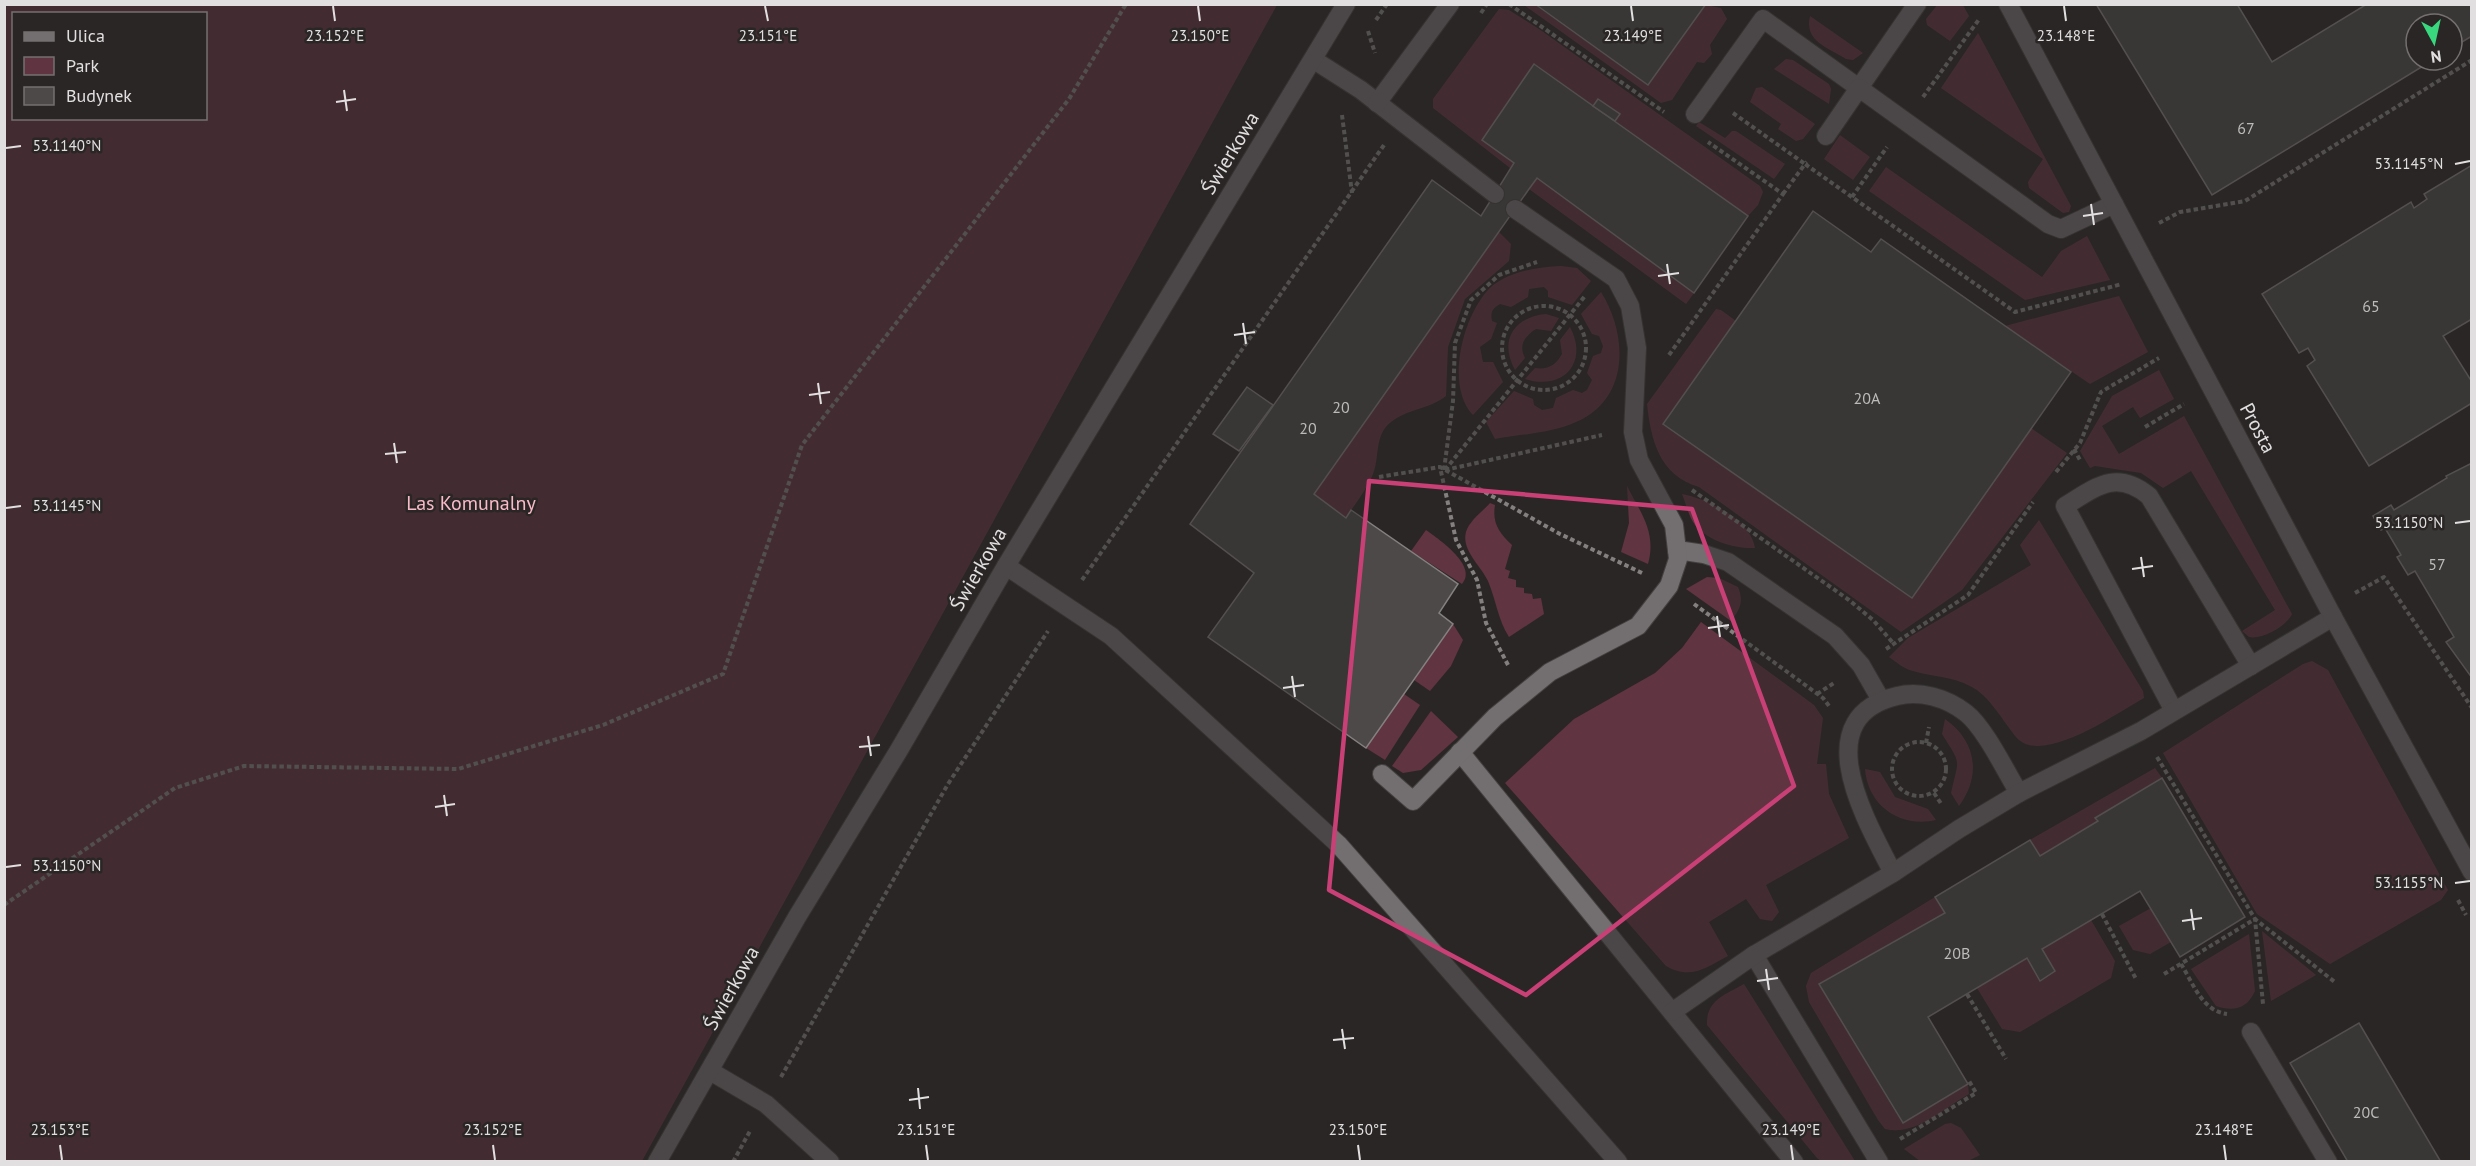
<svg xmlns="http://www.w3.org/2000/svg" width="2476" height="1166" font-family="'PT Sans',sans-serif">
  <style>
    .green { fill: #603440; fill-rule: evenodd }
    .building { fill: #4d4949; stroke: #858181; stroke-width: 1.5 }
    .lines { fill: none; stroke-linecap: round; stroke-linejoin: round }
    .lane-casing { stroke: #444141; stroke-width: 20 }
    .street-casing { stroke: #444141; stroke-width: 20 }
    .path { stroke: #848080; stroke-width: 4; stroke-dasharray: 4.5 3; stroke-linecap: butt }
    .lane { stroke: #736e6f; stroke-width: 18 }
    .street { stroke: #736e6f; stroke-width: 18 }
    .marked { fill: none; stroke: #c84076; stroke-width: 4.5; stroke-linejoin: round }
    .ticks { fill: none; stroke: #e2dfe0; stroke-width: 2 }
    .labels { text-anchor: middle; stroke-width: 5; stroke-linejoin: round; paint-order: stroke }
    .number-label { font-size: 16px; fill: #bdbaba }
    .street-label { font-size: 20px; fill: #e2dfe0; stroke: #2a2626 }
    .park-label { font-size: 20px; fill: #fabac8; stroke: #2a2626 }
    .ticks-label { font-size: 15px; text-anchor: middle; fill: #e2dfe0; stroke: #2a2626; stroke-width: 5; stroke-linejoin: round; paint-order: stroke }
  </style>
  <rect width="100%" height="100%" fill="#2a2626"/>
  <!-- green -->
  <g class="green">
    <path d="M 5,4 L 1277,5 L 642,1161 L 5,1161 ZM 14,14 L 206,14 L 206,118 L 14,118 Z"/>
    <path d="M 1938,4 L 1963,5 L 1969,16 L 1950,41 L 1927,25 L 1926,19 Z"/>
    <path d="M 1524,5 L 1535,5 L 1648,85 L 1706,5 L 1721,8 L 1727,19 L 1710,45 L 1712,54 L 1704,63 L 1697,62 L 1672,100 L 1661,103 Z"/>
    <path d="M 1499,9 L 1509,10 L 1539,29 L 1760,186 L 1763,192 L 1758,205 L 1748,216 L 1615,121 L 1619,114 L 1598,99 L 1593,106 L 1535,64 L 1482,140 L 1514,163 L 1510,168 L 1433,108 L 1433,99 Z"/>
    <path d="M 1810,16 L 1863,53 L 1853,60 L 1846,59 C 1827,47 1804,41 1810,16 Z"/>
    <path d="M 1978,33 L 2071,206 L 2069,212 L 2063,213 L 2029,188 L 2028,182 L 2043,159 L 1941,88 Z"/>
    <path d="M 1786,59 L 1793,60 L 1829,84 L 1831,89 L 1829,104 L 1774,69 Z"/>
    <path d="M 1762,87 L 1815,124 L 1803,139 L 1796,141 L 1778,129 L 1781,124 L 1750,102 L 1756,88 Z"/>
    <path d="M 1699,122 L 1725,138 L 1732,131 L 1736,131 L 1785,164 L 1774,179 L 1696,126 Z"/>
    <path d="M 1840,135 L 1870,157 L 1853,180 L 1824,159 Z"/>
    <path d="M 1886,167 L 2042,277 L 2061,251 L 2087,236 L 2110,280 L 2025,300 L 1869,191 Z"/>
    <path d="M 1537,178 L 1694,293 L 1686,304 L 1529,189 Z"/>
    <path d="M 1499,232 L 1511,244 L 1509,261 L 1465,299 L 1448,347 L 1446,396 C 1430,409 1407,409 1391,422 C 1374,435 1380,457 1373,474 C 1367,489 1355,504 1346,518 L 1314,494 Z"/>
    <path d="M 1561,266 L 1577,268 L 1591,281 L 1572,305 L 1548,297 L 1548,291 L 1544,287 L 1529,289 L 1528,297 L 1511,307 L 1500,304 C 1493,308 1490,312 1492,321 L 1497,323 L 1491,339 L 1480,347 L 1483,362 L 1493,362 L 1503,382 L 1473,415 C 1444,385 1464,312 1491,287 C 1509,271 1538,267 1561,266 Z"/>
    <path d="M 1601,292 C 1628,335 1630,399 1576,422 C 1552,433 1522,434 1495,439 L 1486,422 L 1514,391 L 1533,399 L 1534,405 L 1542,410 L 1553,408 L 1556,398 L 1573,390 L 1582,393 L 1587,390 L 1592,380 L 1587,373 L 1593,356 L 1601,353 L 1603,346 L 1599,336 L 1592,334 L 1581,314 Z"/>
    <path d="M 2119,296 L 2148,352 L 2090,384 L 2005,326 Z"/>
    <path d="M 1716,309 L 1721,310 L 1736,321 L 1663,425 L 1912,598 L 2031,428 L 2067,453 L 1962,590 L 1901,632 L 1699,487 C 1659,475 1651,440 1647,404 Z"/>
    <path d="M 1546,314 L 1559,318 L 1551,331 L 1536,329 C 1525,336 1518,345 1525,358 L 1515,370 C 1499,341 1513,317 1546,314 Z"/>
    <path d="M 1570,327 C 1589,363 1563,391 1525,379 L 1535,368 C 1548,370 1556,365 1562,354 L 1560,340 Z"/>
    <path d="M 2159,370 L 2174,399 L 2140,418 L 2133,407 L 2102,426 L 2119,454 L 2184,416 L 2292,614 C 2287,626 2262,640 2249,637 L 2242,631 L 2275,610 L 2191,471 L 2163,488 L 2141,473 L 2095,466 L 2090,468 L 2080,451 L 2112,396 Z"/>
    <path d="M 1627,486 C 1640,512 1657,532 1648,564 L 1621,552 L 1629,523 Z"/>
    <path d="M 1682,494 C 1708,499 1751,520 1755,548 C 1735,549 1708,541 1695,525 C 1689,517 1686,504 1682,494 Z"/>
    <path d="M 1490,503 L 1495,505 C 1492,523 1499,533 1512,545 L 1505,569 L 1510,571 L 1508,578 L 1516,580 L 1516,587 L 1524,588 L 1524,593 L 1532,594 L 1533,599 L 1541,598 L 1544,614 L 1509,637 C 1498,620 1496,600 1488,581 C 1481,566 1461,550 1466,532 C 1469,521 1483,511 1490,503 Z"/>
    <path d="M 2039,520 L 2143,691 L 2144,698 C 2117,713 2041,767 2016,737 C 2002,720 1990,696 1970,686 C 1951,676 1933,677 1913,671 C 1904,669 1896,662 1889,657 L 1908,638 L 2031,565 L 2020,545 Z"/>
    <path d="M 1426,530 C 1440,540 1478,566 1462,584 L 1411,551 Z"/>
    <path d="M 1707,577 L 1719,578 L 1738,587 C 1744,602 1740,609 1731,621 L 1686,589 Z"/>
    <path d="M 1701,622 L 1814,705 L 1823,718 L 1817,764 L 1826,764 L 1829,794 L 1849,838 L 1766,885 L 1779,912 L 1772,921 L 1760,919 L 1746,899 L 1709,922 L 1728,956 C 1705,968 1691,980 1666,966 L 1505,783 L 1574,719 L 1655,673 L 1682,648 Z"/>
    <path d="M 1453,624 L 1463,640 L 1451,666 L 1430,691 L 1414,680 Z"/>
    <path d="M 2312,661 L 2328,670 L 2448,890 L 2441,900 L 2330,964 L 2257,914 L 2163,753 L 2303,664 Z"/>
    <path d="M 1404,694 L 1420,705 L 1385,760 L 1366,748 Z"/>
    <path d="M 1431,711 L 1458,737 L 1421,770 L 1403,773 L 1392,766 Z"/>
    <path d="M 1945,719 C 1976,741 1982,775 1959,806 L 1951,793 C 1959,757 1962,766 1942,734 Z"/>
    <path d="M 2155,768 L 2162,778 L 2096,817 L 2098,821 L 2040,856 L 2030,840 Z"/>
    <path d="M 1865,769 L 1880,772 L 1895,797 L 1928,809 L 1936,820 C 1900,828 1868,806 1865,769 Z"/>
    <path d="M 1935,897 L 1945,913 L 1819,984 L 1902,1123 L 1968,1084 L 1969,1094 C 1944,1108 1914,1137 1885,1129 L 1878,1120 L 1809,1002 L 1806,986 L 1811,973 Z"/>
    <path d="M 2151,908 L 2171,942 L 2150,954 L 2133,950 L 2119,926 Z"/>
    <path d="M 2091,920 L 2115,961 L 2111,978 L 2020,1032 L 2002,1029 L 1977,988 L 2027,958 L 2040,980 L 2055,971 L 2042,949 Z"/>
    <path d="M 2262,931 L 2316,975 L 2271,1001 Z"/>
    <path d="M 2249,934 L 2255,991 C 2247,1009 2233,1012 2216,1006 L 2191,969 Z"/>
    <path d="M 1744,984 L 1855,1161 L 1821,1161 L 1817,1158 L 1707,1025 C 1706,1000 1725,995 1744,984 Z"/>
    <path d="M 1951,1123 L 1961,1128 L 1980,1155 L 1968,1161 L 1920,1161 L 1904,1149 L 1945,1124 Z"/>
  </g>
  <!-- building -->
  <g class="building">
    <path d="M 1535,4 L 1706,4 L 1648,85 Z"/>
    <path d="M 2096,4 L 2237,4 L 2272,62 L 2367,4 L 2472,4 L 2472,36 L 2452,48 L 2452,24 L 2416,24 L 2416,60 L 2433,60 L 2212,195 Z"/>
    <path d="M 1534,64 L 1748,216 L 1694,293 L 1537,178 L 1529,189 L 1314,494 L 1346,518 L 1351,510 L 1458,584 L 1439,613 L 1453,624 L 1366,748 L 1208,637 L 1254,573 L 1190,524 L 1432,180 L 1481,216 L 1514,163 L 1482,140 Z"/>
    <path d="M 1598,99 L 1620,114 L 1615,121 L 1593,106 Z"/>
    <path d="M 2472,165 L 2472,319 L 2443,336 L 2472,382 L 2472,403 L 2369,466 L 2307,366 L 2315,360 L 2308,348 L 2299,353 L 2262,294 L 2411,202 L 2414,208 L 2427,199 L 2424,194 Z"/>
    <path d="M 1813,211 L 1871,252 L 1881,239 L 2071,372 L 1912,598 L 1663,424 Z"/>
    <path d="M 1247,387 L 1273,405 L 1239,451 L 1213,434 Z"/>
    <path d="M 2472,463 L 2472,678 L 2446,642 L 2454,637 L 2415,571 L 2408,575 L 2397,557 L 2401,555 L 2385,528 L 2381,530 L 2373,516 L 2391,505 L 2394,510 L 2447,478 L 2446,476 Z"/>
    <path d="M 2162,778 L 2245,917 L 2180,957 L 2140,891 L 2042,949 L 2055,971 L 2040,981 L 2027,958 L 1928,1017 L 1968,1084 L 1903,1123 L 1819,984 L 1945,913 L 1935,897 L 2030,840 L 2040,856 L 2098,821 L 2095,818 Z"/>
    <path d="M 2359,1023 L 2441,1162 L 2348,1162 L 2290,1063 Z"/>
  </g>
  <g class="lines">
    <defs>
      <g id="lane">
        <path d="M 1314,60 L 1361,90 L 1495,194"/>
        <path d="M 1377,103 L 1450,4"/>
        <path d="M 1695,114 L 1763,19 L 1859,88 L 1917,4"/>
        <path d="M 1826,136 L 1859,88 L 2048,224 L 2061,229 L 2114,204"/>
        <path d="M 1677,550 L 1704,554 L 1728,562 L 1835,636 L 1861,665 L 1881,700"/>
        <path d="M 1006,566 L 1111,636 L 1339,845 L 1618,1162"/>
        <path d="M 2174,711 L 2065,506 C 2096,487 2116,469 2149,496 L 2251,666"/>
        <path d="M 1460,752 L 1794,1162"/>
        <path d="M 1382,774 L 1413,801 L 1495,717 L 1550,672 L 1638,626 L 1669,586 L 1678,559 L 1674,525 L 1639,460 L 1633,432 L 1637,348 L 1630,306 L 1616,279 L 1515,209"/>
        <path d="M 1893,873 C 1867,822 1805,718 1897,696 C 1920,690 1947,698 1966,713 C 1985,728 2006,772 2019,793"/>
        <path d="M 1754,955 L 1879,1162"/>
        <path d="M 1672,1012 L 1754,955 L 1893,873 L 1959,829 L 2019,793 L 2141,731 L 2333,617"/>
        <path d="M 2251,1032 L 2328,1162"/>
        <path d="M 710,1071 L 766,1104 L 830,1162"/>
      </g>
      <g id="street">
        <path d="M 2008,4 L 2333,617 L 2472,872"/>
        <path d="M 657,1162 L 797,917 L 899,750 L 1006,566 L 1346,4"/>
      </g>
    </defs>
    <!-- lane casing -->
    <use href="#lane" class="lane-casing"/>
    <!-- street casing -->
    <use href="#street" class="street-casing"/>
    <!-- path -->
    <g class="path">
      <path d="M 1509,4 L 1664,112"/>
      <path d="M 1481,13 L 1487,4"/>
      <path d="M 1376,20 L 1387,4"/>
      <path d="M 1368,31 L 1375,53"/>
      <path d="M 1923,97 L 1980,18"/>
      <path d="M 1733,113 L 1805,164 L 1807,162"/>
      <path d="M 1342,115 L 1352,193"/>
      <path d="M 1783,194 L 1805,164 L 2015,312 L 2122,284"/>
      <path d="M 1852,197 L 1887,147"/>
      <path d="M 2159,223 L 2180,212 L 2245,201 L 2472,60"/>
      <circle cx="1544" cy="348" r="42"/>
      <path d="M 1669,355 L 1783,194 L 1708,142"/>
      <path d="M 2145,427 L 2184,404"/>
      <path d="M 2074,449 L 2081,462"/>
      <path d="M 1444,470 L 1453,401 L 1455,343 L 1471,300 L 1499,275 L 1537,262"/>
      <path d="M 1445,470 L 1602,435"/>
      <path d="M 1445,470 L 1585,296"/>
      <path d="M 2056,472 L 2080,443 L 2101,392 L 2159,358"/>
      <path d="M 1379,477 L 1440,467"/>
      <path d="M 1692,490 L 1849,600 L 1873,620 L 1894,644"/>
      <path d="M 1082,580 L 1384,145"/>
      <path d="M 2355,593 L 2384,577 L 2472,708"/>
      <path d="M 1694,604 L 1823,698 L 1829,706"/>
      <path d="M 1886,649 L 1968,595 L 2033,502"/>
      <path d="M 1508,665 L 1486,623 L 1477,580 L 1456,540 L 1440,467 L 1560,534 L 1642,573"/>
      <path d="M 1817,694 L 1834,683"/>
      <circle cx="1919" cy="769" r="27"/>
      <path d="M 1926,743 L 1929,727"/>
      <path d="M 2157,757 L 2255,919 L 2263,1004"/>
      <path d="M 1934,793 L 1942,805"/>
      <path d="M 2458,900 L 2466,915"/>
      <path d="M 4,905 L 175,788 L 244,766 L 458,769 L 603,725 L 723,674 L 802,445 L 1069,99 L 1126,4"/>
      <path d="M 2102,914 L 2136,979"/>
      <path d="M 2181,964 C 2193,983 2202,1011 2227,1014"/>
      <path d="M 2164,974 L 2255,919 L 2336,983"/>
      <path d="M 1967,994 L 2006,1059"/>
      <path d="M 781,1077 L 948,784 L 1048,631"/>
      <path d="M 1900,1139 L 1976,1093 L 1969,1081 L 1971,1080"/>
      <path d="M 733,1162 L 750,1131"/>
    </g>
    <!-- lane -->
    <use href="#lane" class="lane"/>
    <!-- street -->
    <use href="#street" class="street"/>
  </g>
  <!-- marked area -->
  <path d="M0 0H2476V1166H0ZM 1369,481 L 1692,509 L 1794,786 L 1526,995 L 1329,890 Z" fill="#2a2626" fill-opacity=".55" fill-rule="evenodd"/>
  <path class="marked" d="M 1369,481 L 1692,509 L 1794,786 L 1526,995 L 1329,890 Z"/>
  <!-- ticks -->
  <path class="ticks" d="M 333,6 L 335,21M 765,6 L 768,21M 1198,6 L 1200,21M 1631,6 L 1633,21M 2064,6 L 2066,21M 344,90 L 347,111M 336,102 L 356,99M 6,148 L 21,146M 2455,164 L 2470,161M 2091,204 L 2094,225M 2083,216 L 2103,213M 1667,264 L 1670,284M 1658,276 L 1679,273M 1243,323 L 1246,344M 1234,335 L 1255,332M 818,383 L 821,404M 809,395 L 830,392M 394,443 L 397,463M 385,454 L 406,452M 6,508 L 21,506M 2455,523 L 2470,521M 2141,557 L 2144,577M 2132,569 L 2153,566M 1717,616 L 1720,637M 1708,628 L 1729,625M 1292,676 L 1295,697M 1283,688 L 1304,685M 868,736 L 871,756M 859,747 L 880,745M 444,795 L 447,816M 435,807 L 455,804M 6,867 L 21,865M 2455,883 L 2470,881M 2191,909 L 2194,930M 2182,921 L 2202,918M 1766,969 L 1769,990M 1757,981 L 1778,978M 1342,1029 L 1345,1049M 1333,1040 L 1354,1038M 918,1088 L 920,1109M 909,1100 L 929,1097M 60,1145 L 62,1160M 493,1145 L 495,1160M 926,1145 L 928,1160M 1358,1145 L 1360,1160M 1791,1145 L 1793,1160M 2224,1145 L 2226,1160"/>
  <g class="labels">
    <!-- number labels -->
    <g class="number-label">
      <text x="2246" y="134">67</text>
      <text x="2371" y="312">65</text>
      <text x="1867" y="404">20A</text>
      <text x="1341" y="413">20</text>
      <text x="1308" y="434">20</text>
      <text x="2437" y="570">57</text>
      <text x="1957" y="959">20B</text>
      <text x="2366" y="1118">20C</text>
    </g>
    <!-- street labels -->
    <g class="street-label">
      <text transform="translate(1230 153) rotate(-59)" y="7">Świerkowa</text>
      <text transform="translate(2258 428) rotate(62)" y="7">Prosta</text>
      <text transform="translate(978 569) rotate(-60)" y="7">Świerkowa</text>
      <text transform="translate(731 988) rotate(-61)" y="7">Świerkowa</text>
    </g>
    <!-- park labels -->
    <g class="park-label">
      <text x="471" y="510">Las Komunalny</text>
    </g>
  </g>
  <g class="ticks-label">
    <text x="335" y="41">23.152°E</text>
    <text x="768" y="41">23.151°E</text>
    <text x="1200" y="41">23.150°E</text>
    <text x="1633" y="41">23.149°E</text>
    <text x="2066" y="41">23.148°E</text>
    <text x="67" y="151">53.1140°N</text>
    <text x="2409" y="169">53.1145°N</text>
    <text x="67" y="511">53.1145°N</text>
    <text x="2409" y="528">53.1150°N</text>
    <text x="67" y="871">53.1150°N</text>
    <text x="2409" y="888">53.1155°N</text>
    <text x="60" y="1135">23.153°E</text>
    <text x="493" y="1135">23.152°E</text>
    <text x="926" y="1135">23.151°E</text>
    <text x="1358" y="1135">23.150°E</text>
    <text x="1791" y="1135">23.149°E</text>
    <text x="2224" y="1135">23.148°E</text>
  </g>
  <!-- border -->
  <rect width="2476" height="1166" fill="none" stroke="#e2dfe0" stroke-width="12"/>
  <!-- legend -->
  <rect x="12" y="12" width="195" height="108" fill="#2a2626" stroke="#747070" stroke-width="1.5"/>
  <rect x="24" y="32" width="30" height="9" fill="#736e6f" stroke="#747070" stroke-width="1.5"/>
  <text x="66" y="42" font-size="18" fill="#e2dfe0">Ulica</text>
  <rect x="24" y="57" width="30" height="18" fill="#603440" stroke="#747070" stroke-width="1.5"/>
  <text x="66" y="72" font-size="18" fill="#e2dfe0">Park</text>
  <rect x="24" y="87" width="30" height="18" fill="#4d4949" stroke="#747070" stroke-width="1.5"/>
  <text x="66" y="102" font-size="18" fill="#e2dfe0">Budynek</text>
  <!-- north arrow -->
  <g transform="translate(2434 42) rotate(172)"><circle r="28" fill="#2a2626" stroke="#747070" stroke-width="1.5"/>
  <path d="M0-4.5L10 22L0 15L-10 22Z" fill="#39d87f"/>
  <text y="-9" font-size="16" font-weight="bold" text-anchor="middle" fill="#e2dfe0">N</text>
  </g>
</svg>
